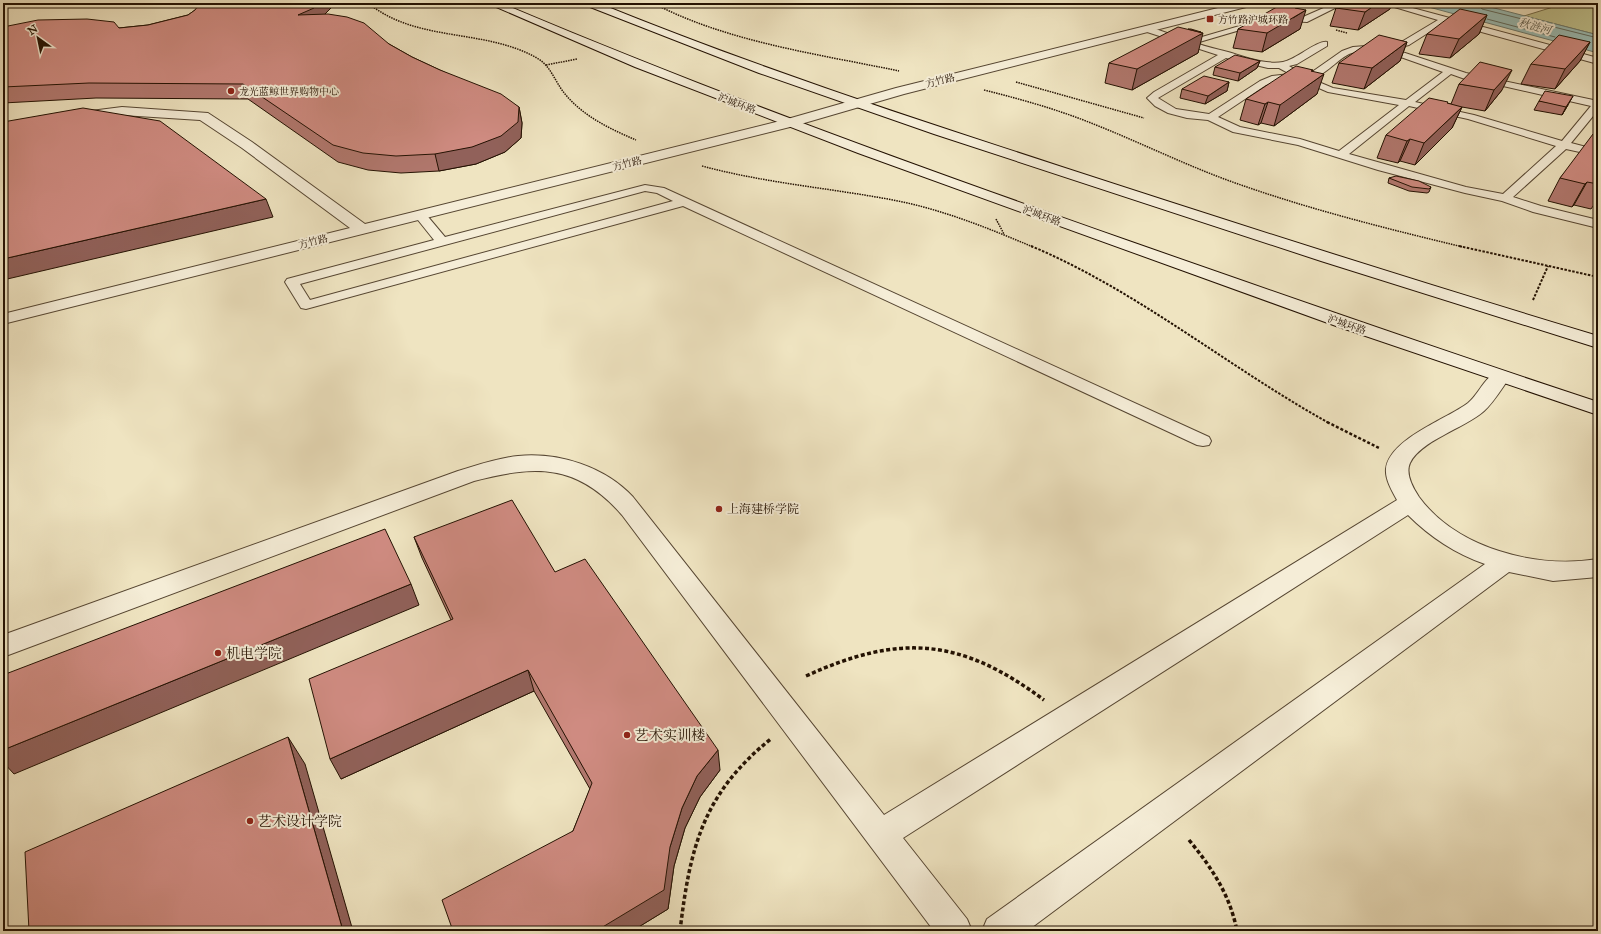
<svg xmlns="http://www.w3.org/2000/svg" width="1601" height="934" font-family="'IM FELL Great Primer','Noto Serif SC',serif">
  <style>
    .green { fill: #bfc28e; stroke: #716a48 }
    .water { fill: #9abeb7; stroke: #6a796f }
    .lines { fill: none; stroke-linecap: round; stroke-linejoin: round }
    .shore { stroke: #5e685c; stroke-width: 1 }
    .service-casing { stroke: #564632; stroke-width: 2 }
    .minor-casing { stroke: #564632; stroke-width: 2 }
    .secondary-casing { stroke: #231102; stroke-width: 2 }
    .path-far3 { stroke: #231102; stroke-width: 1.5; stroke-dasharray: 1.5 1; stroke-linecap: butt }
    .path-far2 { stroke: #231102; stroke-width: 2; stroke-dasharray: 2.5 1.5; stroke-linecap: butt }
    .path-far1 { stroke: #231102; stroke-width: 2.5; stroke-dasharray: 3 2; stroke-linecap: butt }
    .path { stroke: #231102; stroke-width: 3.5; stroke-dasharray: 4 2.5; stroke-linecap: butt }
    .service { fill: #f5edd7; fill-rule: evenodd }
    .minor { fill: #f5edd7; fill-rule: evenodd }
    .secondary { fill: #f5edd7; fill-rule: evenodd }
    .wall { fill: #b2786f; stroke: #231102 }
    .shaded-wall { fill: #91615a; stroke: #231102 }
    .building { fill: #cf8b81; stroke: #231102 }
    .poi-dot { fill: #8f2418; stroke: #f5edd7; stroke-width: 1.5 }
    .labels { text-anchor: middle; stroke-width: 4; stroke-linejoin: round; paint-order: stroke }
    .far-poi-label { font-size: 10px; fill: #231102; stroke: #f5edd7; text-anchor: start }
    .far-street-label { font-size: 10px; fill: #231102; stroke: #f5edd7 }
    .far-water-label { font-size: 11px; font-style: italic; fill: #4d4e41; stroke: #f5edd7 }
    .poi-label { font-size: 12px; fill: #231102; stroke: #f5edd7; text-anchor: start }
    .near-poi-label { font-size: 14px; fill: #231102; stroke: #f5edd7; text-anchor: start }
  </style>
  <rect width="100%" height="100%" fill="#efe4c1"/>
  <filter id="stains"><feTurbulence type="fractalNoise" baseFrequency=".005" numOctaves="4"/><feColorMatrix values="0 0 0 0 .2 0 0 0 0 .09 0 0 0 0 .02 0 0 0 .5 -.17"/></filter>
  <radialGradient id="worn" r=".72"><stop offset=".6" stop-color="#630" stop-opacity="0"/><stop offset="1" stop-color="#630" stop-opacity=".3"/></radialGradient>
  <!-- green -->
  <path class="green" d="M 1566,3 L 1598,3 L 1598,35 L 1524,16 Z"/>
  <!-- water -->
  <path class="water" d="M 1414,3 L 1475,3 L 1598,35 L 1598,53 Z"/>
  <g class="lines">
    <!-- shore -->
    <g class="shore">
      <path d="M 1478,3 L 1482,9 L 1598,38"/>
      <path d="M 1487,19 L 1555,37"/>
    </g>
    <defs>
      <g id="service">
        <path d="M 1335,3 L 1345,3 L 1307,22 L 1274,20 L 1196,43 C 1206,47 1218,49 1228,52 C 1245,57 1265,65 1283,62 C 1296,60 1317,40 1327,42 L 1327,46 L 1297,64 L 1289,66 L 1301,73 L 1312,72 L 1342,51 L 1353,47 L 1391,44 L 1403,41 L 1438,20 L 1381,3 L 1394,3 L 1598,58 L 1598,64 L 1445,22 L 1409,45 L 1393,49 L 1466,73 L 1598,101 L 1598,110 L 1571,143 L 1598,150 L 1598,156 L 1566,149 L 1513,197 L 1541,206 L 1598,220 L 1598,228 L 1533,212 L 1502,201 L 1465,193 L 1378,170 L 1298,145 L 1233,132 L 1208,120 L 1187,118 L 1168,113 L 1155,106 L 1147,98 L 1154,92 L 1218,55 L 1144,31 L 1144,27 L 1150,27 L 1195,43 L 1195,39 L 1274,16 L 1303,17 ZM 1381,50 L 1443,72 L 1406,100 L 1333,88 L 1309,78 C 1325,77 1335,61 1349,54 C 1358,50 1371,51 1381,50 ZM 1226,58 L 1268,68 L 1279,68 L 1290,74 L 1272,76 L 1260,81 L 1209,114 L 1176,109 L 1158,98 ZM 1451,74 L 1465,79 L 1481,81 L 1591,106 L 1562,141 L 1474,115 L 1415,102 ZM 1298,79 L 1328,92 L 1399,105 L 1339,151 L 1300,139 L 1240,127 L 1218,117 L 1266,85 L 1274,82 ZM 1409,106 L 1468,119 L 1556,146 L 1503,194 L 1466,187 L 1349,154 Z"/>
        <path d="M 645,185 L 664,188 L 1209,437 L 1211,441 L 1209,445 L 1203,446 L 1197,445 L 683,206 L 306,309 L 301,308 L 285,282 L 287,279 L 434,240 L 414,215 L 416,212 L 424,212 L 445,237 ZM 645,191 L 657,193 L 673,201 L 310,300 L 300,284 Z"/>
      </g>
      <g id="minor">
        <path d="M 1238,3 L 1255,3 L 1254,5 L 904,94 L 794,126 L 3,324 L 3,314 L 350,228 L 242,148 L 200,120 L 122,115 L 80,120 L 75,119 L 73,116 L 75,113 L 122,107 L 208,113 L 252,142 L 365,224 L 784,120 L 896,88 Z"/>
        <path d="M 1500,371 L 1507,373 L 1510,377 C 1502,388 1494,402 1484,411 C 1465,428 1420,441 1410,463 C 1405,474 1413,488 1419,497 C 1457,549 1537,569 1598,559 L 1598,577 L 1553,581 L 1509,572 L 1027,931 L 982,931 L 987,919 L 1485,564 C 1456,554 1430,537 1408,515 L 903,838 L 967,919 L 972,931 L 934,931 L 622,515 C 577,463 535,465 474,481 L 3,657 L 3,635 L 458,471 C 478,465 498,458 518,456 C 559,452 605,467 633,497 L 884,815 L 1397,500 C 1392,491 1385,479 1386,469 C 1389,439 1447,419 1468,403 C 1480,393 1485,375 1500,371 Z"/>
      </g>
      <g id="secondary">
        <path d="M 487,3 L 501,3 C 706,90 916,166 1126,240 C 1283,295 1440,350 1598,402 L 1598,415 L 1336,326 L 858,153 L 635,67 Z"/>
        <path d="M 584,3 L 598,3 C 750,65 906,116 1062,167 C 1240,225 1419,282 1598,336 L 1598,348 L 1321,261 L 934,134 L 759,73 L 585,5 Z"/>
      </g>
    </defs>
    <!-- service casing -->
    <use href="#service" class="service-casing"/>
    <!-- minor casing -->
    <use href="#minor" class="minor-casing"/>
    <!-- secondary casing -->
    <use href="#secondary" class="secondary-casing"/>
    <!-- path-far3 -->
    <g class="path-far3">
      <path d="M 368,3 C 417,43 484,28 537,58 C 551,66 555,82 565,94 C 583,116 610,129 636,140"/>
      <path d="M 653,3 C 727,42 818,54 899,71"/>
      <path d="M 1336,30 L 1347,33"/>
      <path d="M 546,65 L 577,59"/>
      <path d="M 1016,82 L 1144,118"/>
      <path d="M 984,90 C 1020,99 1056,109 1091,123 C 1137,141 1181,163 1227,180 C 1304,208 1384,228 1463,247"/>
      <path d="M 702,166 C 765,183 829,188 893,200 C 941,209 988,228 1033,247"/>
      <path d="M 996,219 L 1004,234"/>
    </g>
    <!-- path-far2 -->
    <g class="path-far2">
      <path d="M 1031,246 C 1138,291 1228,367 1329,423"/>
      <path d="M 1459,246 L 1598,277"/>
      <path d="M 1533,300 L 1548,266"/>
    </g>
    <!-- path-far1 -->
    <path class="path-far1" d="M 1327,422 L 1379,448"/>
    <!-- path -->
    <g class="path">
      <path d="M 806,676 C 900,633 961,638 1044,700"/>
      <path d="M 1189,840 C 1212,868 1230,895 1237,931"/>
      <path d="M 680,931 C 690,847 703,793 772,738"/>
    </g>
    <!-- service -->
    <use href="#service" class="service"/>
    <!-- minor -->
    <use href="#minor" class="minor"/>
    <!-- secondary -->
    <use href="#secondary" class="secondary"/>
  </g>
  <!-- wall -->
  <g class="wall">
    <path d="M 334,5 L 325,14 L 389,44 L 412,57 L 519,107 L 522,123 L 521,138 L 505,152 L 476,164 L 439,171 L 401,173 L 368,170 L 338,162 L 248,99 L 96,98 L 3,103 L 3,27 L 119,28 L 148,25 L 188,15 L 195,10 Z"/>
    <path d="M 1296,7 L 1300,29 L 1262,52 L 1233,48 L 1238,29 Z"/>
    <path d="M 1336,8 L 1390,9 L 1358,30 L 1330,26 Z"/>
    <path d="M 1487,15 L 1479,34 L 1450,58 L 1419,54 L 1427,34 Z"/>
    <path d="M 1201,33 L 1198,53 L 1132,90 L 1105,83 L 1109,63 Z"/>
    <path d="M 1407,42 L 1400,61 L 1364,89 L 1332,83 L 1339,63 Z"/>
    <path d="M 1590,42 L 1580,61 L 1555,89 L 1521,84 L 1531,64 Z"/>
    <path d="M 1260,61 L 1257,68 L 1238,81 L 1213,75 L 1215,67 Z"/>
    <path d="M 1312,71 L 1317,94 L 1274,126 L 1261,123 L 1258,125 L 1240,120 L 1246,99 Z"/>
    <path d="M 1229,82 L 1227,91 L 1205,104 L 1180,98 L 1182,89 Z"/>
    <path d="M 1459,84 L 1502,90 L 1485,111 L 1462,107 L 1452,128 L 1415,165 L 1400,161 L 1398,163 L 1377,158 L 1386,135 L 1447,103 L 1451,104 Z"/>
    <path d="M 1539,101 L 1568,105 L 1562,115 L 1534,110 Z"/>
    <path d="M 1598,135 L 1598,199 L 1591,209 L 1574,205 L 1572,207 L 1548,201 L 1560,178 Z"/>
    <path d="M 1389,178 L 1431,187 L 1429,192 L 1427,193 L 1409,191 L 1388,183 Z"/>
    <path d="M 414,537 L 555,572 L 720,770 L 700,797 L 685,828 L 674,866 L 668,909 L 632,931 L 453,931 L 573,831 L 590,789 L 534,691 L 341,779 L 451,620 L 422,558 Z"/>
  </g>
  <!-- shaded-wall -->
  <g class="shaded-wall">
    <path d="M 318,3 L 335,3 L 334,5 L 318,21 L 298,15 Z"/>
    <path d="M 1378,3 L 1392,3 L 1390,9 L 1358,30 L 1365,12 Z"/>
    <path d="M 1296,7 L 1293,18 L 1306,10 L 1300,29 L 1262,52 L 1267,33 Z"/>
    <path d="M 1487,15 L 1479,34 L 1450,58 L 1459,39 Z"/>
    <path d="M 1201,32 L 1200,35 L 1203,33 L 1198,53 L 1132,90 L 1137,69 Z"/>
    <path d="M 1407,42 L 1400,61 L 1364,89 L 1372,68 Z"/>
    <path d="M 1590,42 L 1580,61 L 1555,89 L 1565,69 Z"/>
    <path d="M 1260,61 L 1257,68 L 1238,81 L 1240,73 Z"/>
    <path d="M 1313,70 L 1307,86 L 1324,74 L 1317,94 L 1274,126 L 1280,105 Z"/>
    <path d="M 1512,70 L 1502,90 L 1485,111 L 1494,90 Z"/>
    <path d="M 1229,82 L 1227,91 L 1205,104 L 1208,96 Z"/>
    <path d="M 1573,96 L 1568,105 L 1562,115 L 1566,107 Z"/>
    <path d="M 1268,102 L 1261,123 L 1258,125 L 1265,104 Z"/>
    <path d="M 519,107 L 522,123 L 521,138 L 505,152 L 476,164 L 439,171 L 435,154 Z"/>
    <path d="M 1462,107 L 1452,128 L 1415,165 L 1424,143 Z"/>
    <path d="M 1410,139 L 1400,161 L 1398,163 L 1407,141 Z"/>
    <path d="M 1587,182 L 1574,205 L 1572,207 L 1585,184 Z"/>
    <path d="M 266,199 L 273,217 L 3,280 L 3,259 Z"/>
    <path d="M 411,584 L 419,605 L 14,774 L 3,762 L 3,750 Z"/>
    <path d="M 528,670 L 534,691 L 341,779 L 330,759 Z"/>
    <path d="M 288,737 L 305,764 L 353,931 L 343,931 Z"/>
    <path d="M 718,750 L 720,770 L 700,797 L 685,828 L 674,866 L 668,909 L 632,931 L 596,931 L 670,847 L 682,808 L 697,776 Z"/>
  </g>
  <!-- building -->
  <g class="building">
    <path d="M 200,3 L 318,3 L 314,8 L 298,15 L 328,14 L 347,17 L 364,23 L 389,44 L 412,57 L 440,70 L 501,94 L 519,107 L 518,122 L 501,136 L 472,147 L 435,154 L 396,156 L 363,153 L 333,145 L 243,84 L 89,83 L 3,87 L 3,27 L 38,20 L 87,19 L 114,22 L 119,28 L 148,25 L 188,15 L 195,10 Z"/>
    <path d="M 1344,3 L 1378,3 L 1365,12 L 1336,8 Z"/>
    <path d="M 1282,4 L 1296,7 L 1295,8 L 1306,10 L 1267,33 L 1238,29 Z"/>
    <path d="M 1460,9 L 1487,15 L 1459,39 L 1427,34 Z"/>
    <path d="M 1178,27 L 1203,33 L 1137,69 L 1109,63 Z"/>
    <path d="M 1188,29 L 1191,29 L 1201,32 L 1199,32 Z"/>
    <path d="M 1379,35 L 1407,42 L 1372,68 L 1339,63 Z"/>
    <path d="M 1559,35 L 1590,42 L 1565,69 L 1531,64 Z"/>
    <path d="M 1235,55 L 1260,61 L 1240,73 L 1215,67 Z"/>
    <path d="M 1480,62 L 1512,70 L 1494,90 L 1459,84 Z"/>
    <path d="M 1296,66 L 1313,70 L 1311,71 L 1324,74 L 1280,105 L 1268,102 L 1265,104 L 1246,99 Z"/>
    <path d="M 1204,76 L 1229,82 L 1208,96 L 1182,89 Z"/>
    <path d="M 1545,91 L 1573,96 L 1566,107 L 1539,101 Z"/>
    <path d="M 1429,98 L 1448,102 L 1447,103 L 1462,107 L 1424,143 L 1410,139 L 1407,141 L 1386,135 Z"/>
    <path d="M 83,108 L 160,121 L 266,199 L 3,259 L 3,122 Z"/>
    <path d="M 1593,134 L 1598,135 L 1598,184 L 1587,182 L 1585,184 L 1560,178 Z"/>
    <path d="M 1396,176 L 1419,181 L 1431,187 L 1429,189 L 1412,187 L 1389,178 Z"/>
    <path d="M 512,500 L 555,572 L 585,559 L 718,750 L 697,776 L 682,808 L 670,847 L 664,890 L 596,931 L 453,931 L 442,900 L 573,831 L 592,783 L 528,670 L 330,759 L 309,679 L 453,619 L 414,537 Z"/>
    <path d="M 385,529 L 411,584 L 3,750 L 3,675 Z"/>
    <path d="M 288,737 L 343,931 L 29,931 L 25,852 Z"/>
  </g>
  <!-- markers -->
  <g class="poi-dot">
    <rect x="1206" y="15" width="8" height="8" rx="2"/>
    <circle cx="231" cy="91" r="4"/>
    <circle cx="719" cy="509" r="4"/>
    <circle cx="218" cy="653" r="4"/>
    <circle cx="627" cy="735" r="4"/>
    <circle cx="250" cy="821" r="4"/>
  </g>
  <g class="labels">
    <!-- far-poi labels -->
    <g class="far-poi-label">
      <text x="1218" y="23">方竹路沪城环路</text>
      <text x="239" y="95">龙光蓝鲸世界购物中心</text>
    </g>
    <!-- far-street labels -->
    <g class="far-street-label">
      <text transform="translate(940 80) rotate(-14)" y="4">方竹路</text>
      <text transform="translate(737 103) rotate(21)" y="4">沪城环路</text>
      <text transform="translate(627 163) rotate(-14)" y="4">方竹路</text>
      <text transform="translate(1042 215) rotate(20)" y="4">沪城环路</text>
      <text transform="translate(313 241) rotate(-14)" y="4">方竹路</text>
      <text transform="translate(1347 324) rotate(19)" y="4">沪城环路</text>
    </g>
    <!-- far-water labels -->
    <g class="far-water-label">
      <text transform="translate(1535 26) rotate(15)" y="4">秋涟河</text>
    </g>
    <!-- poi labels -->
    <g class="poi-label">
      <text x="727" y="513">上海建桥学院</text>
    </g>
    <!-- near-poi labels -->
    <g class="near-poi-label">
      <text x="226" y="658">机电学院</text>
      <text x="635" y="740">艺术实训楼</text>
      <text x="258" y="826">艺术设计学院</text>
    </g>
  </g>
  <!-- margin -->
  <rect width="1601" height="934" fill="none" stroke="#efe4c1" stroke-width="16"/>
  <rect x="4" y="4" width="1593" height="926" fill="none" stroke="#231102" stroke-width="2"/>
  <rect x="8" y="8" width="1585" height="918" fill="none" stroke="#231102"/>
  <!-- north arrow -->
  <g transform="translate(38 38) rotate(327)" stroke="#f5edd7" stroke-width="3" paint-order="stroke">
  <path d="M0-3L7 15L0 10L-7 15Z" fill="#231102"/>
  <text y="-6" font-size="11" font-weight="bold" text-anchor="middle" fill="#231102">N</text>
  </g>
  <rect width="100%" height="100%" filter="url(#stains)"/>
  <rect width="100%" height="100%" fill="url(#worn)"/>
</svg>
